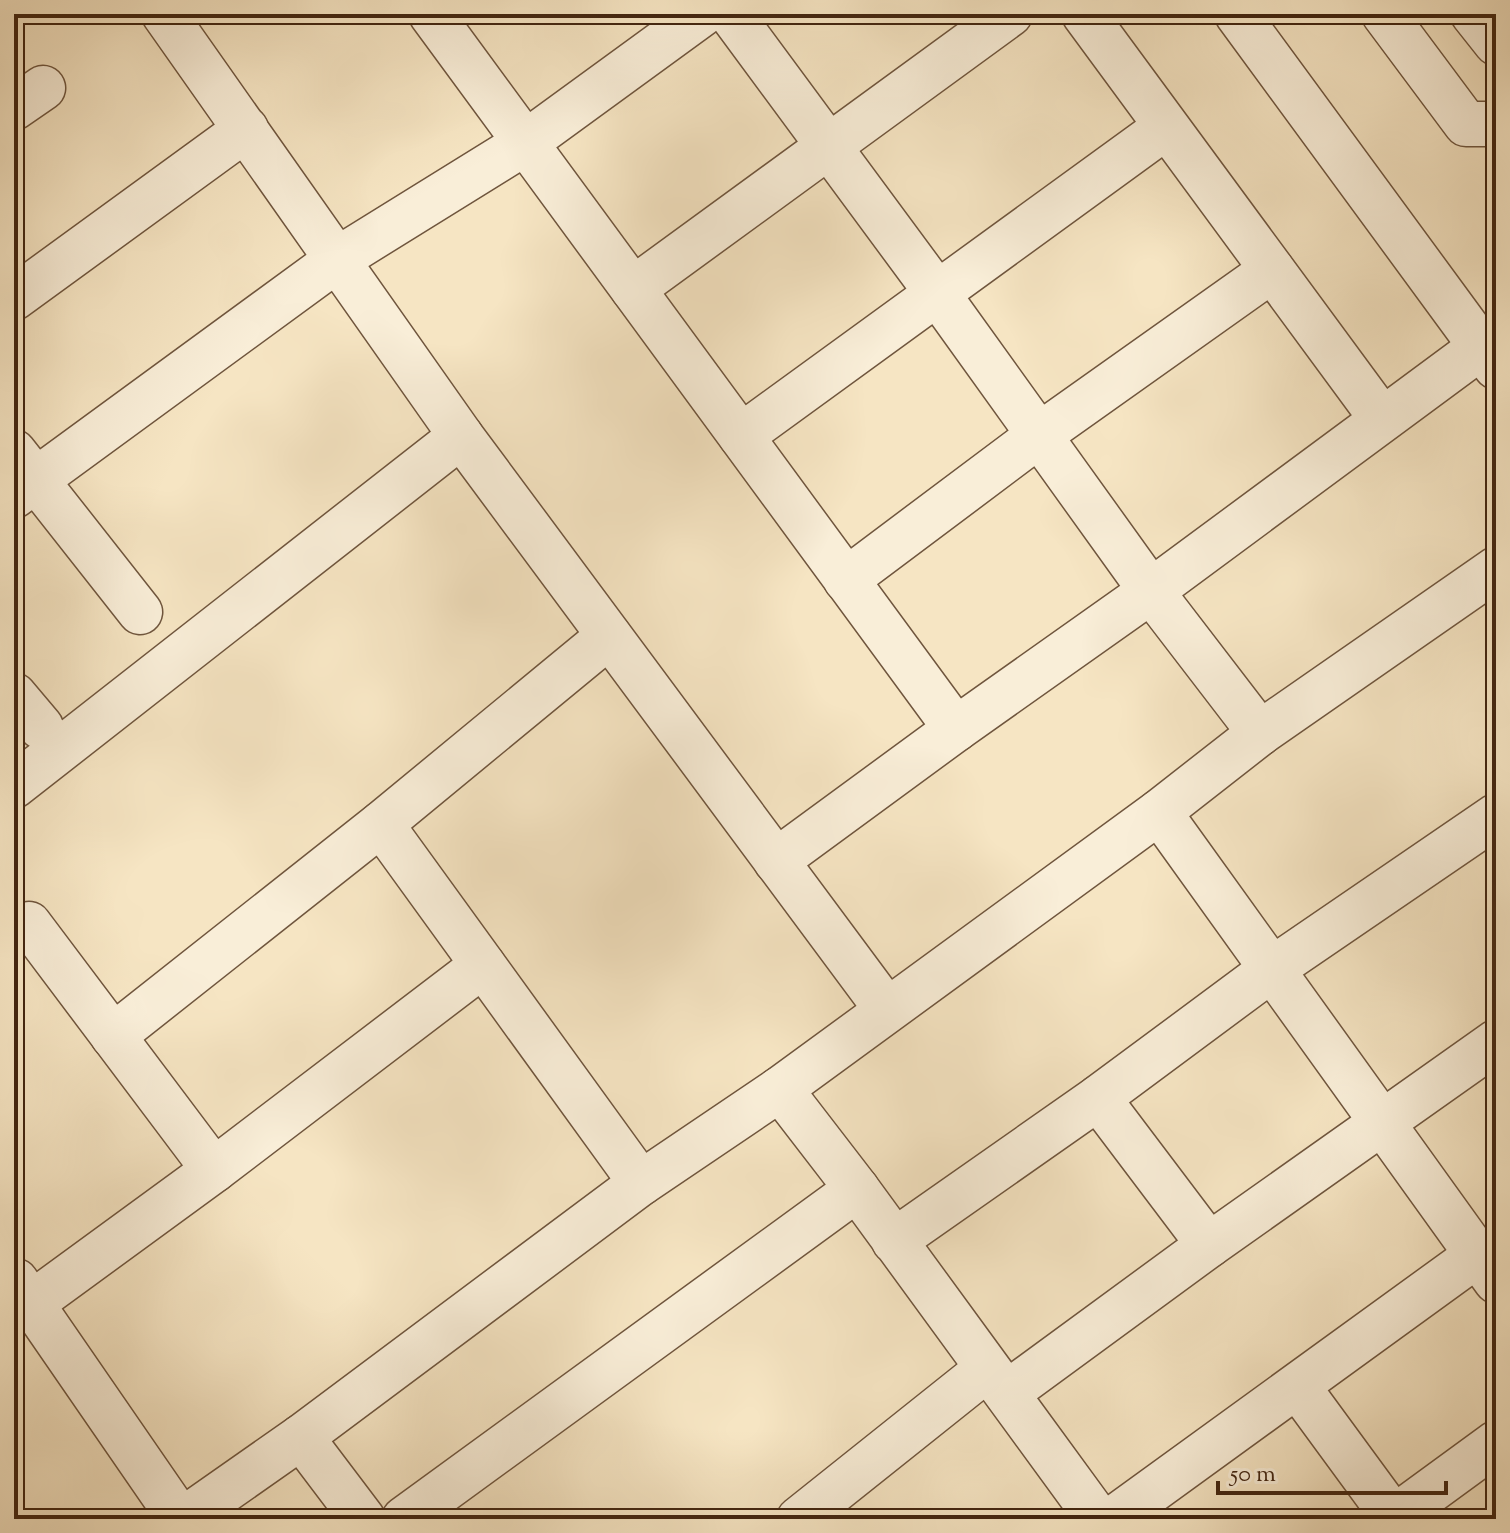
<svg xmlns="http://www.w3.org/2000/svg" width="1510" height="1533" font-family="'Sorts Mill Goudy',serif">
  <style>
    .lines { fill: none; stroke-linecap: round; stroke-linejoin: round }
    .minor-casing { stroke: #6f553d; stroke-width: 47 }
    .minor { stroke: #f9eed8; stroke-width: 44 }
  </style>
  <rect width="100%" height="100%" fill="#f6e5c3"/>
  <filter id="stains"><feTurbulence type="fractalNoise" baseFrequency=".0025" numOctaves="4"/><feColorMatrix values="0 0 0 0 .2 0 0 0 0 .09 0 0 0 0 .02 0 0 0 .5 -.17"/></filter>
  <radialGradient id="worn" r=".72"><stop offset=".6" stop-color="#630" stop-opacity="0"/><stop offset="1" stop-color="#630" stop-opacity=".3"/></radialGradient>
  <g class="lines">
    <defs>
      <g id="minor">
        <path d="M 164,14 L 461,436 L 887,1010"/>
        <path d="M 431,14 L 956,729"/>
        <path d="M 731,14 L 937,293 L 1151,591 L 1260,733"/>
        <path d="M 1084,14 L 1382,419"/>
        <path d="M 1237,14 L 1496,367"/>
        <path d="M 1384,14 L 1466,124 L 1496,124"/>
        <path d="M 1473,14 L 1496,43"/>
        <path d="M 14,108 L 43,88"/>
        <path d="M 633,289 L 1010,14"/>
        <path d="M 14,298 L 246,129"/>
        <path d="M 741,436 L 1166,127"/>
        <path d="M 14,452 L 140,612"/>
        <path d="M 14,496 L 338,259 L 525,143 L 702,14"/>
        <path d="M 846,580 L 1038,436 L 1272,270"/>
        <path d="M 14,695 L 41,727"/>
        <path d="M 14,786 L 461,436"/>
        <path d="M 1159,812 L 1496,1281"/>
        <path d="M 381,824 L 641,1183"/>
        <path d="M 776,861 L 956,729 L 1151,591 L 1481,347"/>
        <path d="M 29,924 L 214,1170"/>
        <path d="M 113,1036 L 381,824 L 609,636"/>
        <path d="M 780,1089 L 857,1189 L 1098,1519"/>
        <path d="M 1098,1098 L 1209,1245"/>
        <path d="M 894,1241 L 1098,1098 L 1272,969 L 1496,816"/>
        <path d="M 16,1281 L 180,1519"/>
        <path d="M 32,1303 L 214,1170 L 483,965"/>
        <path d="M 1298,1387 L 1394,1518"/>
        <path d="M 1007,1393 L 1209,1245 L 1496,1042"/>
        <path d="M 301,1437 L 363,1519"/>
        <path d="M 184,1519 L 301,1437 L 641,1183 L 780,1089 L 1159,812 L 1260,733 L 1496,569"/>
        <path d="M 404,1519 L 857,1189"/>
        <path d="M 799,1519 L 987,1369"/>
        <path d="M 1113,1519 L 1477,1255"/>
        <path d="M 1392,1519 L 1496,1443"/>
      </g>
    </defs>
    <!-- minor casing -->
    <use href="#minor" class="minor-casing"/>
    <!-- minor -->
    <use href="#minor" class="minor"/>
  </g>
  <!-- margin -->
  <rect width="1510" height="1533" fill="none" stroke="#f6e5c3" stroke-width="48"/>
  <rect x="16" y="16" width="1478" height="1501" fill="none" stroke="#422510" stroke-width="4"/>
  <rect x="24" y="24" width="1462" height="1485" fill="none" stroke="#422510" stroke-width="2"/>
  <!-- scale -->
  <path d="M1218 1481v12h228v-12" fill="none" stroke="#422510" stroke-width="4"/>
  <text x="1230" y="1481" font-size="24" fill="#422510" stroke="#f9eed8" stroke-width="6" paint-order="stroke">50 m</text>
  <rect width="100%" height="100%" filter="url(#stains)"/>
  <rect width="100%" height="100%" fill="url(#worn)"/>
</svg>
